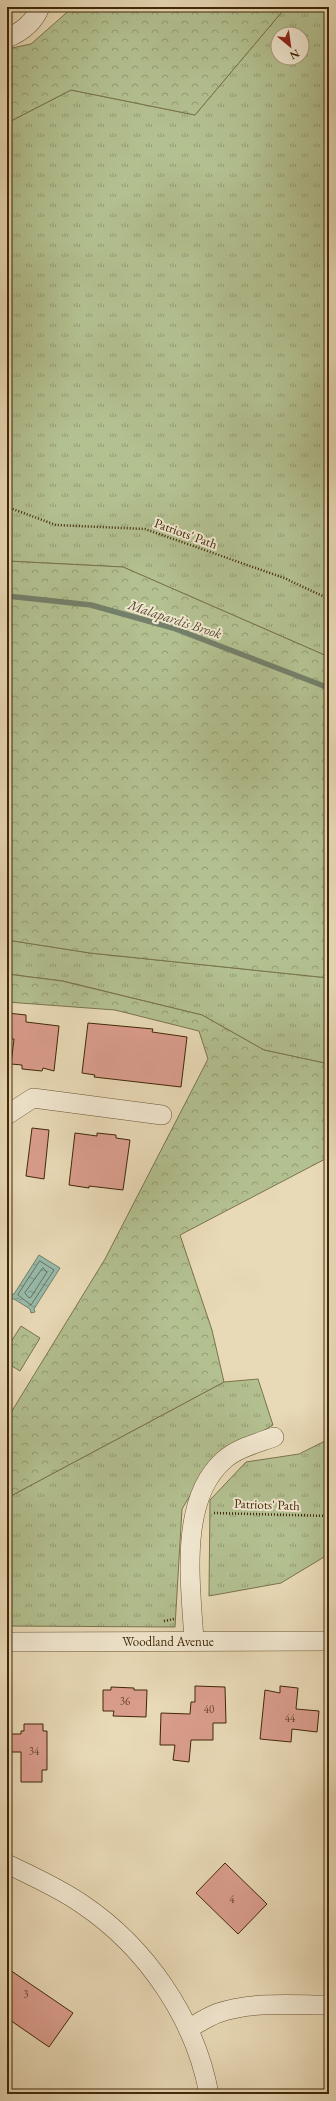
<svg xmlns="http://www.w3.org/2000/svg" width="336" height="2101" font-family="'EB Garamond',serif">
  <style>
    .grass { fill: url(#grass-tufts); stroke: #7a744b; fill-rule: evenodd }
    .forest { fill: url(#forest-crowns); stroke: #7a744b }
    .water { fill: url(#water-ripples); stroke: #74806a }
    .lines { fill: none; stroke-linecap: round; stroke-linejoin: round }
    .shore { stroke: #6c7159; stroke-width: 1 }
    .stream { stroke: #74806a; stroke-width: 5.5 }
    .building { fill: #db9e8e; stroke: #402706 }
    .minor-casing { stroke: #6a5432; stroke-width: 20 }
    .path { stroke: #402706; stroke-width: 2.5; stroke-dasharray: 1 2; stroke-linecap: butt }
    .minor { stroke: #f1e7d0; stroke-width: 19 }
    .labels { text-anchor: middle; stroke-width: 4; stroke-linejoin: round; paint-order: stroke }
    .number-label { font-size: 11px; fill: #674528 }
    .street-label { font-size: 13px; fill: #402706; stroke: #f1e7d0 }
    .water-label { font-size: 14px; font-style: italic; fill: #564c30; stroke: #f1e7d0 }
  </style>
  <defs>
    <pattern id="grass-tufts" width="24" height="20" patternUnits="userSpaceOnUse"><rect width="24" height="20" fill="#b3c090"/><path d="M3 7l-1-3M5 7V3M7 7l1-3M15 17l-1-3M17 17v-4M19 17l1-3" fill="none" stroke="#939c74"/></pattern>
    <pattern id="forest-crowns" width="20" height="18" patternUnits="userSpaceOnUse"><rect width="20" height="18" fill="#b3c090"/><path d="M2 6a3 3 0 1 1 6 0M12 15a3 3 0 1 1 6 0" fill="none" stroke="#939c74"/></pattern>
    <pattern id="water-ripples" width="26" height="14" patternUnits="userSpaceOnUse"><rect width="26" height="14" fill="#97bbac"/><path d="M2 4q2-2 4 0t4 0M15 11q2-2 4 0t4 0" fill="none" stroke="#7d988a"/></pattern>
  </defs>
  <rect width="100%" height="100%" fill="#e9dab7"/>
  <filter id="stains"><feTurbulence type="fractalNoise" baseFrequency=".005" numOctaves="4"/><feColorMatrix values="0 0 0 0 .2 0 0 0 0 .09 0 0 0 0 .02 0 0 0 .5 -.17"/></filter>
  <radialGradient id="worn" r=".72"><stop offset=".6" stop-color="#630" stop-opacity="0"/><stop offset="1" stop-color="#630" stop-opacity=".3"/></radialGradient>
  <!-- grass -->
  <g class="grass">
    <path d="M 286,7 L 329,7 L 329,657 L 123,567 L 7,561 L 7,123 L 71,90 L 195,115 ZM 278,34 L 302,34 L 302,58 L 278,58 Z"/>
    <path d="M 7,940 L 90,953 L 329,978 L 329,1064 L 264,1050 L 202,1015 L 63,981 L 7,974 Z"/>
    <path d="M 258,1379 L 273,1425 L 210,1462 L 182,1509 L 175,1627 L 7,1626 L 7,1498 L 224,1382 Z"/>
    <path d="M 329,1439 L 329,1554 L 281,1583 L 209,1596 L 210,1500 L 246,1462 L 299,1454 Z"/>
  </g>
  <!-- forest -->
  <g class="forest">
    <path d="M 73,7 L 286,7 L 195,115 L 71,90 L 7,123 L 7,49 L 31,44 Z"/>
    <path d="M 7,561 L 123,567 L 329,657 L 329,978 L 90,953 L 7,940 Z"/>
    <path d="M 7,974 L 62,981 L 202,1015 L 264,1050 L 329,1064 L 329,1157 L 180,1235 L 212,1330 L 224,1382 L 7,1498 L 7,1419 L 105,1259 L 208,1059 L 199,1031 L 115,1010 L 7,1002 Z"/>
    <path d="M 21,1326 L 40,1338 L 20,1371 L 7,1363 L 7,1348 Z"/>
  </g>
  <!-- water -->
  <path class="water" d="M 39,1255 L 60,1268 L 34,1309 L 35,1312 L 31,1313 L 30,1309 L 14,1299 L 10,1299 L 9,1295 L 14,1294 Z"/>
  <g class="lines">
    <!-- shore -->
    <g class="shore">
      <path d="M 40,1261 L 54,1270 L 31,1305 L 18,1295 Z"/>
      <path d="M 43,1268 L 47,1272 L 31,1297 L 29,1298 L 25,1293 Z"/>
    </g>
    <!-- stream -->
    <path class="stream" d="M 7,596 L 91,605 L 173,628 L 329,688"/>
  </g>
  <!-- building -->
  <g class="building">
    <path d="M 7,1013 L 26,1015 L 26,1022 L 59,1026 L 54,1071 L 43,1068 L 42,1071 L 22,1069 L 22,1065 L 11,1064 L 14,1039 L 7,1039 Z"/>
    <path d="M 88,1023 L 153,1029 L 152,1032 L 187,1037 L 181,1087 L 94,1077 L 95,1075 L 82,1073 Z"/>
    <path d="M 32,1128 L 49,1130 L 44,1179 L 26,1176 Z"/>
    <path d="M 75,1133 L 97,1136 L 97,1133 L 116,1135 L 116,1138 L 130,1140 L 123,1190 L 89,1186 L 89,1188 L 69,1185 Z"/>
    <path d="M 195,1686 L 225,1687 L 226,1723 L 213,1723 L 213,1740 L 191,1740 L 189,1762 L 173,1760 L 175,1745 L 160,1745 L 161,1713 L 190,1714 L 191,1702 L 195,1702 Z"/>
    <path d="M 280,1686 L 298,1688 L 296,1709 L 319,1711 L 317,1732 L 292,1729 L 291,1742 L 260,1739 L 265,1690 L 280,1693 Z"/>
    <path d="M 111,1687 L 134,1688 L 134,1690 L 147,1690 L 146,1717 L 113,1716 L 114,1711 L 103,1711 L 103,1690 L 111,1690 Z"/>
    <path d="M 24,1724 L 43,1724 L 43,1731 L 47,1731 L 47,1770 L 42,1770 L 42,1782 L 21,1782 L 21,1752 L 7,1752 L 7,1734 L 21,1734 L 21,1731 L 24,1731 Z"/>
    <path d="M 225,1863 L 267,1904 L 238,1934 L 196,1893 Z"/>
    <path d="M 7,1968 L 73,2013 L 49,2047 L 7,2018 Z"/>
  </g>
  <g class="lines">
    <defs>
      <g id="minor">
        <path d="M 7,38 C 22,32 34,22 40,7"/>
        <path d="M 7,1115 L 33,1098 L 162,1115"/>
        <path d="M 194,1641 C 191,1586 178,1500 224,1460 C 237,1448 258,1443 274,1437"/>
        <path d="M 7,1642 L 329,1641"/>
        <path d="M 7,1864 C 32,1876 59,1888 82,1904 C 146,1947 195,2018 209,2094"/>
        <path d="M 188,2029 C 197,2024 207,2017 218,2013 C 253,2001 293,2005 329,2005"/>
      </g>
    </defs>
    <!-- minor casing -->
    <use href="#minor" class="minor-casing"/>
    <!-- path -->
    <g class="path">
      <path d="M 7,507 L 56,525 L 145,529 L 284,578 L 329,599"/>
      <path d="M 214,1513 L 329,1516"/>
      <path d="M 164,1621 L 174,1619"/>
    </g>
    <!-- minor -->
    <use href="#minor" class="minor"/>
  </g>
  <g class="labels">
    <!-- number labels -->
    <g class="number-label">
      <text x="125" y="1705">36</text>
      <text x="209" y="1713">40</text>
      <text x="290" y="1722">44</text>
      <text x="34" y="1755">34</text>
      <text x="232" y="1903">4</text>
      <text x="26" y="1998">3</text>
    </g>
    <!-- street labels -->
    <g class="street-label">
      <text transform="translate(186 533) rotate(20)" y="5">Patriots' Path</text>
      <text transform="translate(267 1504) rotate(2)" y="5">Patriots' Path</text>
      <text x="168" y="1646">Woodland Avenue</text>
    </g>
    <!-- water labels -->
    <g class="water-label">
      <text transform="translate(175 619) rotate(18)" y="5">Malapardis Brook</text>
    </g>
  </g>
  <!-- margin -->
  <rect width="336" height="2101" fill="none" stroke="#e9dab7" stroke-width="24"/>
  <rect x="8" y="8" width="320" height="2085" fill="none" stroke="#402706" stroke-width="2"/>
  <rect x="12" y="12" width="312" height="2077" fill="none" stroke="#402706"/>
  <!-- north arrow -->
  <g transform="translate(290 46) rotate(151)"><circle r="19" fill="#f1e7d0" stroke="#aa9a7f"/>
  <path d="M0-3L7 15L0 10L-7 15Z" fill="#8f2418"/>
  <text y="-6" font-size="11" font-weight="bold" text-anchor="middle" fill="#402706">N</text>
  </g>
  <rect width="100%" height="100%" filter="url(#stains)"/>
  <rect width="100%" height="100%" fill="url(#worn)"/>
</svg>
